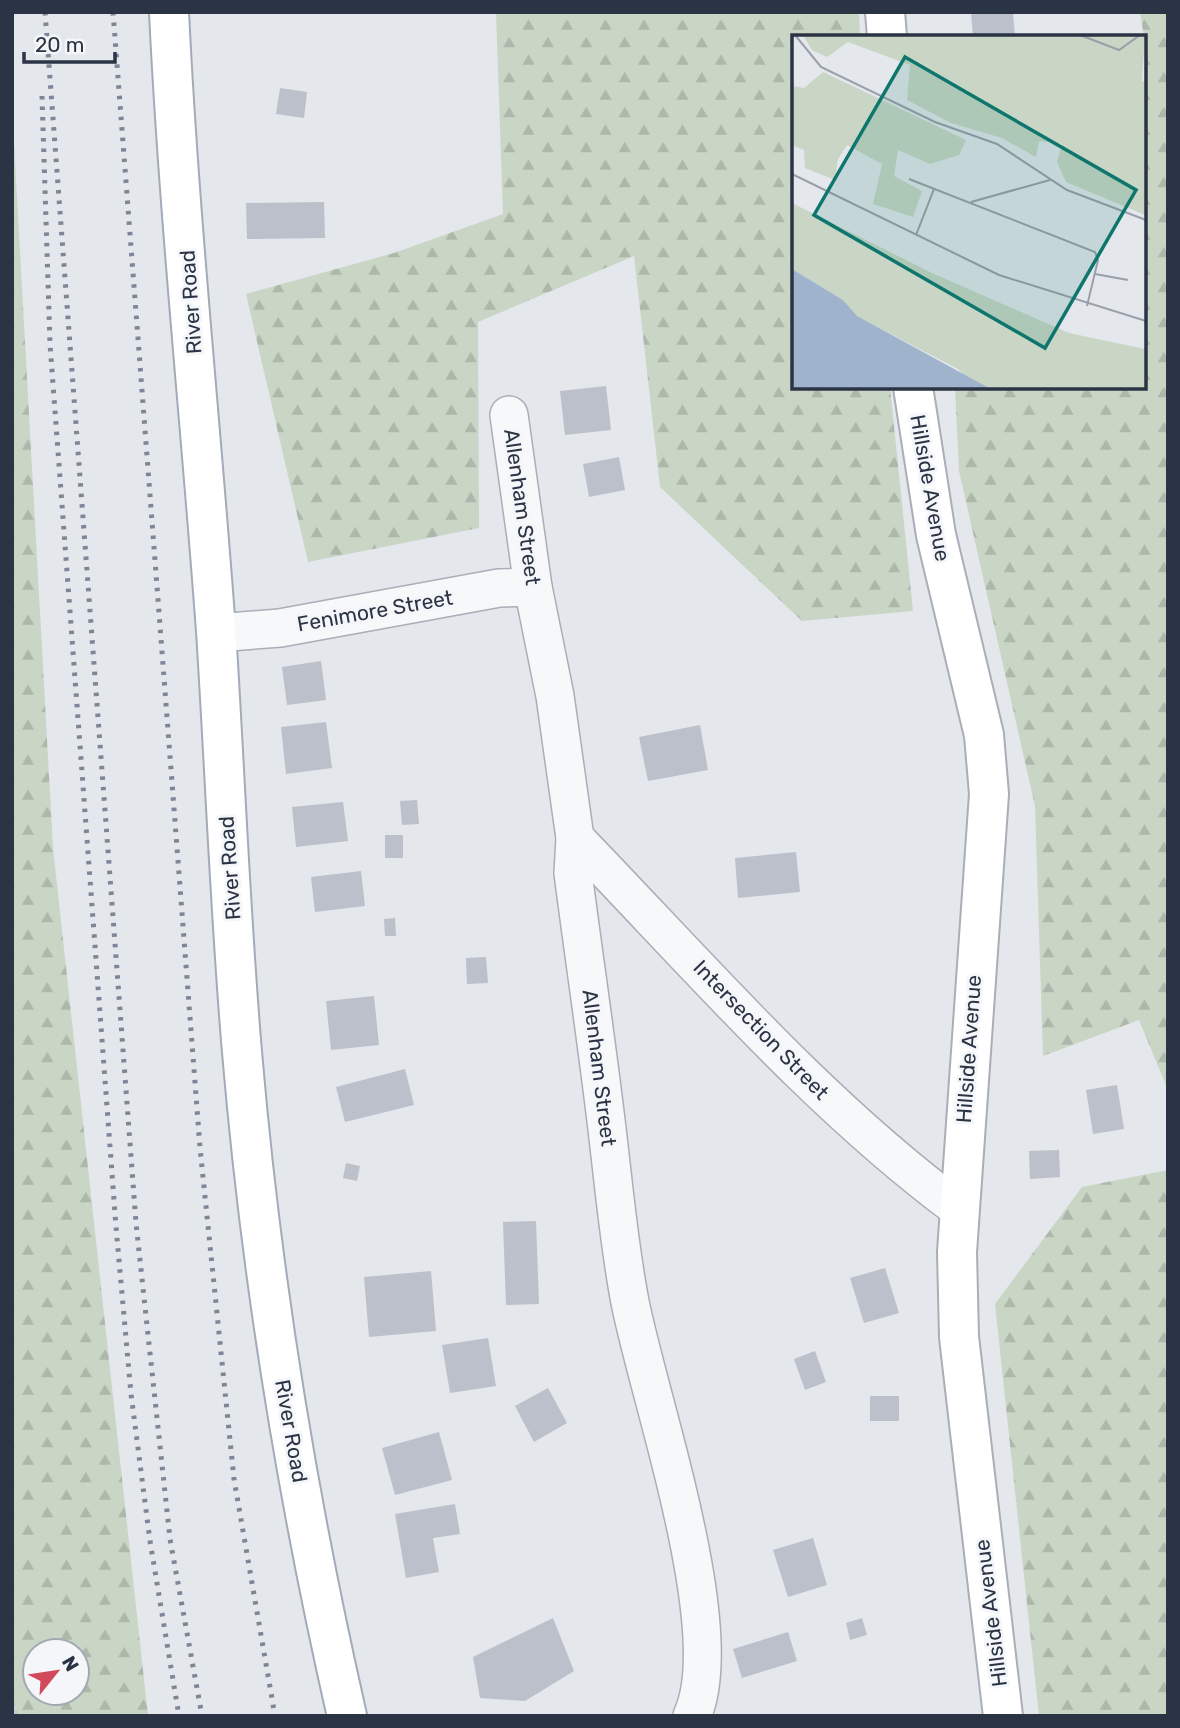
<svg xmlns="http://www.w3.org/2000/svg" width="1180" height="1728" font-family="Rubik,sans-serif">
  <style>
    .forest { fill: url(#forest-firs); fill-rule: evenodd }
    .building { fill: #bbc0ca }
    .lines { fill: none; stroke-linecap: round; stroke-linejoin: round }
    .street-casing { stroke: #a9aeb7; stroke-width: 40 }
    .secondary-casing { stroke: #a9aeb7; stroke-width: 42 }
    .primary-casing { stroke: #a3abb8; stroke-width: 42 }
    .path { stroke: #c2c5cb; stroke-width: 4.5; stroke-dasharray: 5 5; stroke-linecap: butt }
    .street { stroke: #f7f8fa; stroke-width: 37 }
    .secondary { stroke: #fff; stroke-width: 38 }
    .primary { stroke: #fff; stroke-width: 38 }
    .rail { stroke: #7d8696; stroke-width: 5; stroke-dasharray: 3.5 7; stroke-linecap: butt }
    .labels { text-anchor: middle; stroke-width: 6; stroke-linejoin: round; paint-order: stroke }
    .street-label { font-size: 21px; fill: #2b3445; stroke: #f4f6f9 }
    .inset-road { fill: none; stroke: #9a9fa9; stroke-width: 2 }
    .view { fill: #0f766e; fill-opacity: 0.15; stroke: #0f766e; stroke-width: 3.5 }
    .inset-edge { fill: none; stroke: #2b3445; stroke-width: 3.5 }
  </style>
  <defs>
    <pattern id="forest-firs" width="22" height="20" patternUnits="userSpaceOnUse" patternTransform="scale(1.75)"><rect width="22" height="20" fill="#c9d6c5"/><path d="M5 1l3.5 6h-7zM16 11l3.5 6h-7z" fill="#adb8ab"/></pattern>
  </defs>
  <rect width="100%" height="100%" fill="#e4e7ec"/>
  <!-- forest -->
  <g class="forest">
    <path d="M 496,12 L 859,12 L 860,37 L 793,37 L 793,387 L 890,387 L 913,611 L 802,621 L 660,487 L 634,256 L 478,322 L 479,528 L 308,562 L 246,294 L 394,253 L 503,214 Z"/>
    <path d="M 1140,12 L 1168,12 L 1168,1090 L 1139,1020 L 1043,1056 L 1035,806 L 959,471 L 955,387 L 1143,387 L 1143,57 L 1147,55 Z"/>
    <path d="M 12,106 L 53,848 L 148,1716 L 12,1716 ZM 35,1651 L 77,1651 L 77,1693 L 35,1693 Z"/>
    <path d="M 1168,1170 L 1168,1716 L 1039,1716 L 995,1304 L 1082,1187 Z"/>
  </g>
  <!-- building -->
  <g class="building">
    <path d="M 971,12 L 1013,12 L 1015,37 L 973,37 Z"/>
    <path d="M 280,88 L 307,92 L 304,118 L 276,114 Z"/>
    <path d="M 324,202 L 325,238 L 247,239 L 246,203 Z"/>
    <path d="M 606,386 L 611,430 L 565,435 L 560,391 Z"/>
    <path d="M 619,457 L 625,490 L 589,497 L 583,464 Z"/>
    <path d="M 321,661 L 326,700 L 287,705 L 282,667 Z"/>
    <path d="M 326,722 L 332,768 L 286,774 L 281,727 Z"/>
    <path d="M 700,725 L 708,770 L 648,781 L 639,737 Z"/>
    <path d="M 417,800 L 419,824 L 402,825 L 400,801 Z"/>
    <path d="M 343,802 L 348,841 L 296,847 L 292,807 Z"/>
    <rect x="385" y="835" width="18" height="23"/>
    <path d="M 796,852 L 800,892 L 738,898 L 735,858 Z"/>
    <path d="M 361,871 L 365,906 L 315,912 L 311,877 Z"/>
    <path d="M 395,918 L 396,936 L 385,936 L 384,919 Z"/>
    <path d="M 486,957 L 488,983 L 467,984 L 466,958 Z"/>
    <path d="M 374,996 L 379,1045 L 331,1050 L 326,1001 Z"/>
    <path d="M 405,1069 L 414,1105 L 345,1122 L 336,1087 Z"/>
    <path d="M 1117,1085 L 1124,1129 L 1093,1134 L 1086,1090 Z"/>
    <path d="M 1059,1150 L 1060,1177 L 1030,1179 L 1029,1151 Z"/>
    <path d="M 346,1163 L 360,1166 L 357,1181 L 343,1178 Z"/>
    <path d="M 536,1221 L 539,1304 L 506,1305 L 503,1222 Z"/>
    <path d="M 885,1268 L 899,1313 L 864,1323 L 850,1278 Z"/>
    <path d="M 431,1271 L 436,1331 L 369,1337 L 364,1277 Z"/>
    <path d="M 488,1338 L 496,1386 L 450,1393 L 442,1345 Z"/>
    <path d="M 815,1351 L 826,1382 L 805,1390 L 794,1359 Z"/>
    <path d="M 548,1388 L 567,1423 L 534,1442 L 515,1406 Z"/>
    <rect x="870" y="1396" width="29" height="25"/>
    <path d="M 439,1432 L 452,1480 L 395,1495 L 382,1448 Z"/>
    <path d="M 455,1504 L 460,1534 L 433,1538 L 439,1572 L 406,1578 L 395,1514 Z"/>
    <path d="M 813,1538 L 827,1585 L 788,1597 L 773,1550 Z"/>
    <path d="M 553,1618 L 574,1671 L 525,1701 L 480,1698 L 473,1657 Z"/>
    <path d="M 862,1618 L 867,1635 L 850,1640 L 846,1623 Z"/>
    <path d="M 788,1632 L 797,1661 L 742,1678 L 733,1649 Z"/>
  </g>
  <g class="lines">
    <defs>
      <g id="street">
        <path d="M 509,415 L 533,587 L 555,696 L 575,838 L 573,873 C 584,958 597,1044 607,1129 C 614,1187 619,1245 630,1302 C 649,1399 731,1631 692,1716"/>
        <path d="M 216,633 L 280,628 L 499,588 L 533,587"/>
        <path d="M 575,838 C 697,964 817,1104 959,1209"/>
      </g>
      <g id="secondary">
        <path d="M 885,12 L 887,37"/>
        <path d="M 913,387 L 936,535 L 984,735 L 989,794 L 957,1252 L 959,1337 L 1003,1716"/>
      </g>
      <path id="primary" d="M 169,12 C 179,219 201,425 216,631 C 225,771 230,912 242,1052 C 261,1276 297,1497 347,1716"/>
    </defs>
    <!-- street casing -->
    <use href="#street" class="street-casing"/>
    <!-- secondary casing -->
    <use href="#secondary" class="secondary-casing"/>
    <!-- primary casing -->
    <use href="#primary" class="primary-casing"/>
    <!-- path -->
    <g class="path">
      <path d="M 12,1151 L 12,1268"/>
      <path d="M 12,1701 L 16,1716"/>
    </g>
    <!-- street -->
    <use href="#street" class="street"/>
    <!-- secondary -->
    <use href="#secondary" class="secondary"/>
    <!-- primary -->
    <use href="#primary" class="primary"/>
    <!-- rail -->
    <g class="rail">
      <path d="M 45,12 L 136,1223 L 170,1539 L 202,1716"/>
      <path d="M 113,12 L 200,1148 L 234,1479 L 275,1716"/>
      <path d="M 42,96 L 50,344 L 116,1227 L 131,1394 L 150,1541 L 179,1716"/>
    </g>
  </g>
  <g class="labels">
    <!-- street labels -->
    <g class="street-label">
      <text transform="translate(191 302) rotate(-94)" y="7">River Road</text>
      <text transform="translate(930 488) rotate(80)" y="7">Hillside Avenue</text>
      <text transform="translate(522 507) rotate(82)" y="7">Allenham Street</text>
      <text transform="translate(375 611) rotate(-10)" y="7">Fenimore Street</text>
      <text transform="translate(230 868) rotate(-94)" y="7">River Road</text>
      <text transform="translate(761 1030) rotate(46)" y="7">Intersection Street</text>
      <text transform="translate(969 1049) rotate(-86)" y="7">Hillside Avenue</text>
      <text transform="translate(599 1068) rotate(83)" y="7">Allenham Street</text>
      <text transform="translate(291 1431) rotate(80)" y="7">River Road</text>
      <text transform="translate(991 1613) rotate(-97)" y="7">Hillside Avenue</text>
    </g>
  </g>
  <!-- overview -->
  <g transform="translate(792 35)">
    <rect width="354" height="354" fill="#e4e7ec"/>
    <path d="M 11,0 L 353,0 L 350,46 L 354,47 L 353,180 L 274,147 L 265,127 L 270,109 L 247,106 L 244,122 L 210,103 L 159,88 L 115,65 L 118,30 L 56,7 L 35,22 L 20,15 ZM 31,37 L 174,105 L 167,120 L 138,129 L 106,115 L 102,141 L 130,156 L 121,182 L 81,169 L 90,129 L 55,110 L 46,124 L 43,145 L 13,133 L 12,115 L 0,110 L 0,51 L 12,53 ZM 0,168 L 140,238 L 277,298 L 353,314 L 353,353 L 197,353 L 174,343 L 166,334 L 64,281 L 51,265 L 0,234 Z" fill="#c9d6c5"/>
    <path d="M 0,234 L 51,265 L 65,281 L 197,353 L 0,353 Z" fill="#9fb4cc"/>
    <path class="inset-road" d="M 3,0 L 29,32 L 143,87 L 205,109 L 275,155 L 354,185M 288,0 L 327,15 L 348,0M 0,139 L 207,240 L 354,286M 117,144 L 303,217 L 306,225 L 295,271M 179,167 L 258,145M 124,200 L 142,154M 303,239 L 336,245"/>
    <path class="view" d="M 113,22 L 344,155 L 253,313 L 22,180 Z"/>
    <rect width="354" height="354" class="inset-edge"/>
  </g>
  <!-- border -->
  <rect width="1180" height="1728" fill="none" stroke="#2b3445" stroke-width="28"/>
  <!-- north arrow -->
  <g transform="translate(56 1672) rotate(60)"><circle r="33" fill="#f4f6f9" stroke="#a4a8b1" stroke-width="2"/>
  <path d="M0-5L12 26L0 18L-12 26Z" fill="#d1495b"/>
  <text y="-10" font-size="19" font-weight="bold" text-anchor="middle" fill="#2b3445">N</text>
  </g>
  <!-- scale -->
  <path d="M24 52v10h91v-10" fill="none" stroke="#2b3445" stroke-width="3.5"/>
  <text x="35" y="52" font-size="21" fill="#2b3445" stroke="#f4f6f9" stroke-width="5" paint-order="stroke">20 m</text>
</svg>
